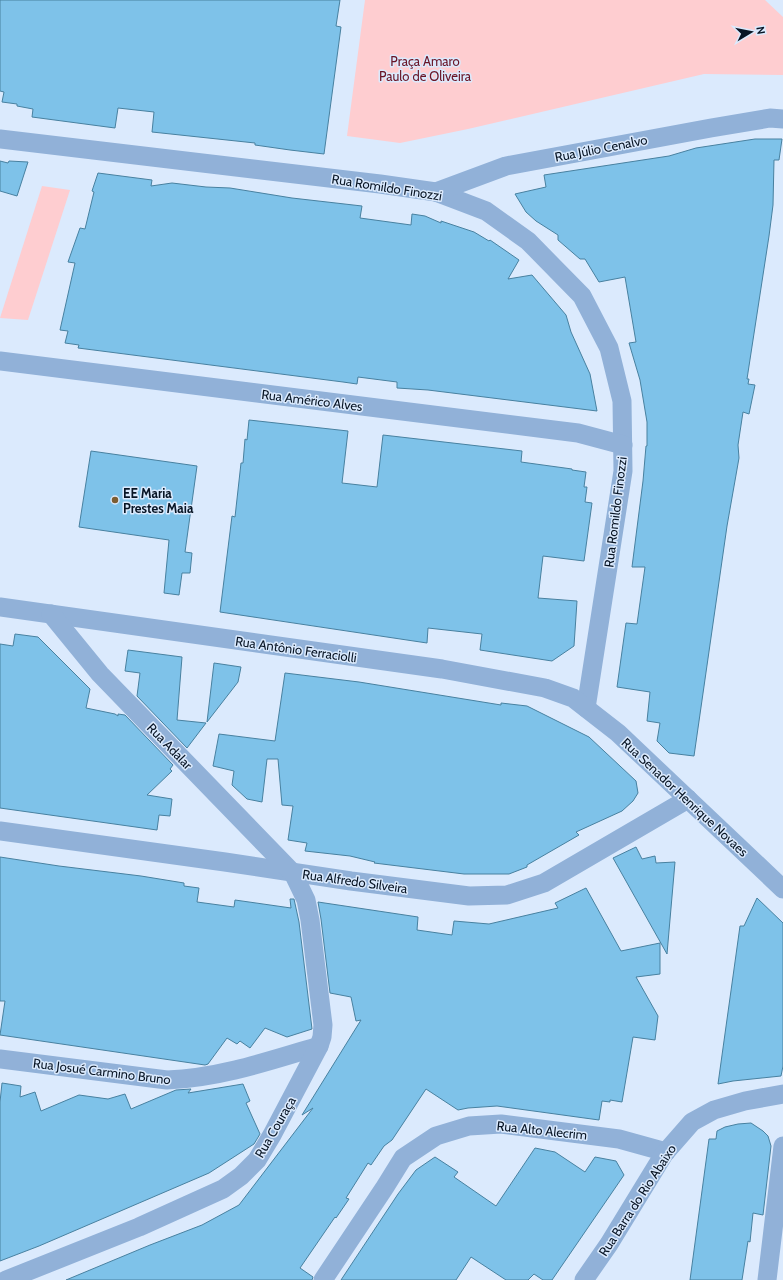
<svg xmlns="http://www.w3.org/2000/svg" width="783" height="1280" font-family="Cabin,sans-serif">
  <style>
    .green { fill: #fecdd0 }
    .building { fill: #7ec2e9; stroke: #4881a0 }
    .lines { fill: none; stroke-linecap: round; stroke-linejoin: round }
    .minor { stroke: #91b1d8; stroke-width: 19 }
    .poi-dot { fill: #7c5d32; stroke: #dbeafd; stroke-width: 1.5 }
    .labels { text-anchor: middle; stroke-width: 3; stroke-linejoin: round; paint-order: stroke }
    .park-label { font-size: 13px; fill: #6a1527; stroke: #dbeafd }
    .street-label { font-size: 13px; fill: #081525; stroke: #dbeafd }
    .poi-label { font-size: 13px; font-weight: bold; fill: #081525; stroke: #dbeafd; text-anchor: start }
  </style>
  <rect width="100%" height="100%" fill="#dbeafd"/>
  <!-- green -->
  <g class="green">
    <path d="M 365,0 L 765,0 L 783,17 L 783,75 L 704,74 L 468,129 L 400,143 L 347,136 Z"/>
    <path d="M 42,186 L 70,190 L 28,320 L 0,318 Z"/>
  </g>
  <!-- building -->
  <g class="building">
    <path d="M 0,0 L 340,0 L 336,26 L 341,27 L 324,154 L 290,150 L 255,145 L 255,143 L 152,132 L 154,112 L 118,108 L 115,128 L 32,117 L 33,109 L 17,106 L 17,104 L 2,102 L 4,92 L 0,91 Z"/>
    <path d="M 755,139 L 782,139 L 779,160 L 774,160 L 773,205 L 769,236 L 747,379 L 749,379 L 748,384 L 755,385 L 749,414 L 743,412 L 738,445 L 739,458 L 727,526 L 694,756 L 669,753 L 657,741 L 660,723 L 647,721 L 650,692 L 617,687 L 626,623 L 637,624 L 645,567 L 632,567 L 643,481 L 646,446 L 647,446 L 647,422 L 640,380 L 629,343 L 636,342 L 625,277 L 599,282 L 585,259 L 580,259 L 558,240 L 558,235 L 536,221 L 526,212 L 515,194 L 546,187 L 544,175 L 669,156 L 696,148 Z"/>
    <path d="M 0,161 L 8,163 L 9,161 L 28,162 L 17,196 L 0,191 Z"/>
    <path d="M 98,173 L 152,180 L 151,186 L 172,183 L 206,187 L 230,188 L 292,198 L 362,206 L 360,218 L 411,225 L 412,214 L 425,216 L 441,223 L 441,221 L 474,232 L 489,241 L 490,240 L 519,260 L 508,279 L 532,275 L 566,315 L 571,332 L 590,374 L 597,411 L 428,390 L 397,388 L 397,382 L 358,377 L 357,384 L 343,382 L 78,348 L 79,345 L 65,343 L 68,331 L 60,330 L 75,263 L 68,262 L 80,228 L 85,229 L 94,192 L 92,191 Z"/>
    <path d="M 249,420 L 348,431 L 342,483 L 377,487 L 383,435 L 522,451 L 521,462 L 572,469 L 572,470 L 586,472 L 584,487 L 587,487 L 585,502 L 592,503 L 584,561 L 543,556 L 538,598 L 577,601 L 574,646 L 552,661 L 480,650 L 482,634 L 428,628 L 427,643 L 220,612 L 232,516 L 235,517 L 241,463 L 243,463 L 245,439 L 247,440 Z"/>
    <path d="M 91,451 L 197,466 L 185,552 L 192,553 L 190,573 L 182,573 L 179,595 L 164,593 L 169,540 L 79,527 Z"/>
    <path d="M 15,634 L 38,637 L 90,689 L 86,708 L 115,714 L 118,716 L 118,714 L 125,715 L 173,765 L 170,769 L 172,771 L 147,795 L 172,799 L 170,816 L 159,815 L 157,830 L 0,808 L 0,644 L 13,646 Z"/>
    <path d="M 128,650 L 182,657 L 177,720 L 206,723 L 187,748 L 137,696 L 140,673 L 125,671 Z"/>
    <path d="M 214,663 L 241,667 L 238,682 L 207,722 Z"/>
    <path d="M 285,673 L 359,682 L 501,705 L 501,703 L 527,706 L 589,737 L 636,781 L 638,793 L 633,801 L 622,811 L 576,832 L 579,835 L 527,865 L 527,867 L 509,874 L 464,874 L 374,863 L 375,862 L 350,856 L 305,851 L 307,843 L 288,840 L 293,806 L 282,805 L 278,759 L 267,759 L 262,802 L 247,799 L 232,785 L 234,771 L 213,766 L 219,734 L 275,741 Z"/>
    <path d="M 636,847 L 642,859 L 655,856 L 656,863 L 675,862 L 667,954 L 613,858 Z"/>
    <path d="M 0,857 L 59,866 L 141,876 L 184,883 L 184,886 L 199,888 L 197,902 L 234,907 L 235,900 L 291,908 L 290,899 L 294,899 L 299,922 L 312,1029 L 287,1037 L 265,1028 L 250,1048 L 240,1041 L 237,1044 L 227,1038 L 208,1064 L 205,1065 L 0,1035 L 5,1001 L 0,1001 Z"/>
    <path d="M 586,888 L 621,951 L 660,943 L 660,974 L 636,977 L 658,1016 L 655,1040 L 633,1037 L 622,1102 L 610,1100 L 610,1102 L 602,1101 L 599,1120 L 497,1106 L 468,1108 L 458,1110 L 426,1089 L 392,1140 L 384,1146 L 371,1165 L 368,1163 L 346,1198 L 349,1199 L 336,1218 L 335,1217 L 300,1268 L 313,1277 L 312,1280 L 66,1280 L 150,1245 L 202,1225 L 239,1205 L 313,1108 L 302,1115 L 361,1020 L 356,1021 L 351,997 L 330,993 L 321,919 L 318,902 L 418,917 L 417,930 L 452,935 L 454,921 L 489,924 L 558,908 L 555,903 Z"/>
    <path d="M 757,898 L 783,923 L 783,1066 L 781,1076 L 733,1081 L 718,1084 L 740,926 L 744,926 Z"/>
    <path d="M 2,1083 L 21,1086 L 20,1097 L 35,1092 L 41,1111 L 79,1095 L 108,1099 L 125,1094 L 131,1109 L 176,1090 L 191,1089 L 188,1093 L 243,1084 L 250,1101 L 246,1103 L 260,1134 L 254,1144 L 209,1173 L 39,1246 L 0,1261 L 0,1102 Z"/>
    <path d="M 751,1123 L 763,1131 L 768,1136 L 771,1146 L 763,1215 L 753,1213 L 750,1242 L 748,1241 L 742,1280 L 690,1280 L 709,1139 L 716,1139 L 717,1131 L 725,1127 L 738,1124 Z"/>
    <path d="M 535,1148 L 555,1152 L 585,1172 L 595,1157 L 616,1161 L 624,1175 L 552,1280 L 543,1280 L 534,1274 L 528,1280 L 506,1280 L 471,1257 L 456,1280 L 341,1280 L 398,1194 L 416,1170 L 435,1157 L 458,1172 L 454,1177 L 496,1206 Z"/>
  </g>
  <g class="lines">
    <!-- minor -->
    <g class="minor">
      <path d="M 0,139 L 380,184 L 436,192 L 486,211 L 528,241 L 582,296 L 609,348 L 622,401 L 623,471 L 586,708"/>
      <path d="M 436,192 L 506,166 L 711,128 L 770,118 L 783,119"/>
      <path d="M 0,361 L 578,433 L 623,445"/>
      <path d="M 0,607 L 442,669 L 545,688 L 573,698 L 618,733 L 783,889"/>
      <path d="M 0,831 L 225,862 L 351,881 L 469,896 L 507,895 L 544,883 L 688,799"/>
      <path d="M 0,1059 L 167,1080 C 219,1078 269,1061 319,1046"/>
      <path d="M 6,1280 L 139,1227 L 223,1189 L 241,1176 L 257,1160 L 272,1135 L 319,1046 L 322,1037 L 323,1025 L 310,920 L 306,900 L 293,873 L 100,674 L 51,614"/>
      <path d="M 323,1280 L 385,1187 L 403,1158 L 436,1136 L 469,1126 L 501,1124 L 619,1139 L 666,1152"/>
      <path d="M 584,1280 L 609,1244 L 664,1154 L 692,1122 L 714,1110 L 745,1101 L 783,1094"/>
      <path d="M 767,1280 L 783,1146"/>
    </g>
  </g>
  <!-- markers -->
  <circle class="poi-dot" cx="115" cy="500" r="4"/>
  <g class="labels">
    <!-- park labels -->
    <g class="park-label">
      <text x="425" y="66">Praça Amaro<tspan x="425" dy="15">Paulo de Oliveira</tspan></text>
    </g>
    <!-- street labels -->
    <g class="street-label">
      <text transform="translate(601 148) rotate(-11)" y="5">Rua Júlio Cenalvo</text>
      <text transform="translate(387 187) rotate(9)" y="5">Rua Romildo Finozzi</text>
      <text transform="translate(312 400) rotate(7)" y="5">Rua Américo Alves</text>
      <text transform="translate(615 512) rotate(-83)" y="5">Rua Romildo Finozzi</text>
      <text transform="translate(296 649) rotate(8)" y="5">Rua Antônio Ferraciolli</text>
      <text transform="translate(170 746) rotate(46)" y="5">Rua Adalar</text>
      <text transform="translate(685 797) rotate(43)" y="5">Rua Senador Henrique Novaes</text>
      <text transform="translate(355 881) rotate(8)" y="5">Rua Alfredo Silveira</text>
      <text transform="translate(102 1071) rotate(7)" y="5">Rua Josué Carmino Bruno</text>
      <text transform="translate(275 1127) rotate(-60)" y="5">Rua Couraça</text>
      <text transform="translate(542 1130) rotate(6)" y="5">Rua Alto Alecrim</text>
      <text transform="translate(637 1200) rotate(-57)" y="5">Rua Barra do Rio Abaixo</text>
    </g>
    <!-- poi labels -->
    <g class="poi-label">
      <text x="123" y="498">EE Maria<tspan x="123" dy="15">Prestes Maia</tspan></text>
    </g>
  </g>
  <!-- north arrow -->
  <g transform="translate(751 32) rotate(80)" stroke="#dbeafd" stroke-width="3" paint-order="stroke">
  <path d="M0-3L7 15L0 10L-7 15Z" fill="#081525"/>
  <text y="-6" font-size="11" font-weight="bold" text-anchor="middle" fill="#081525">N</text>
  </g>
</svg>
